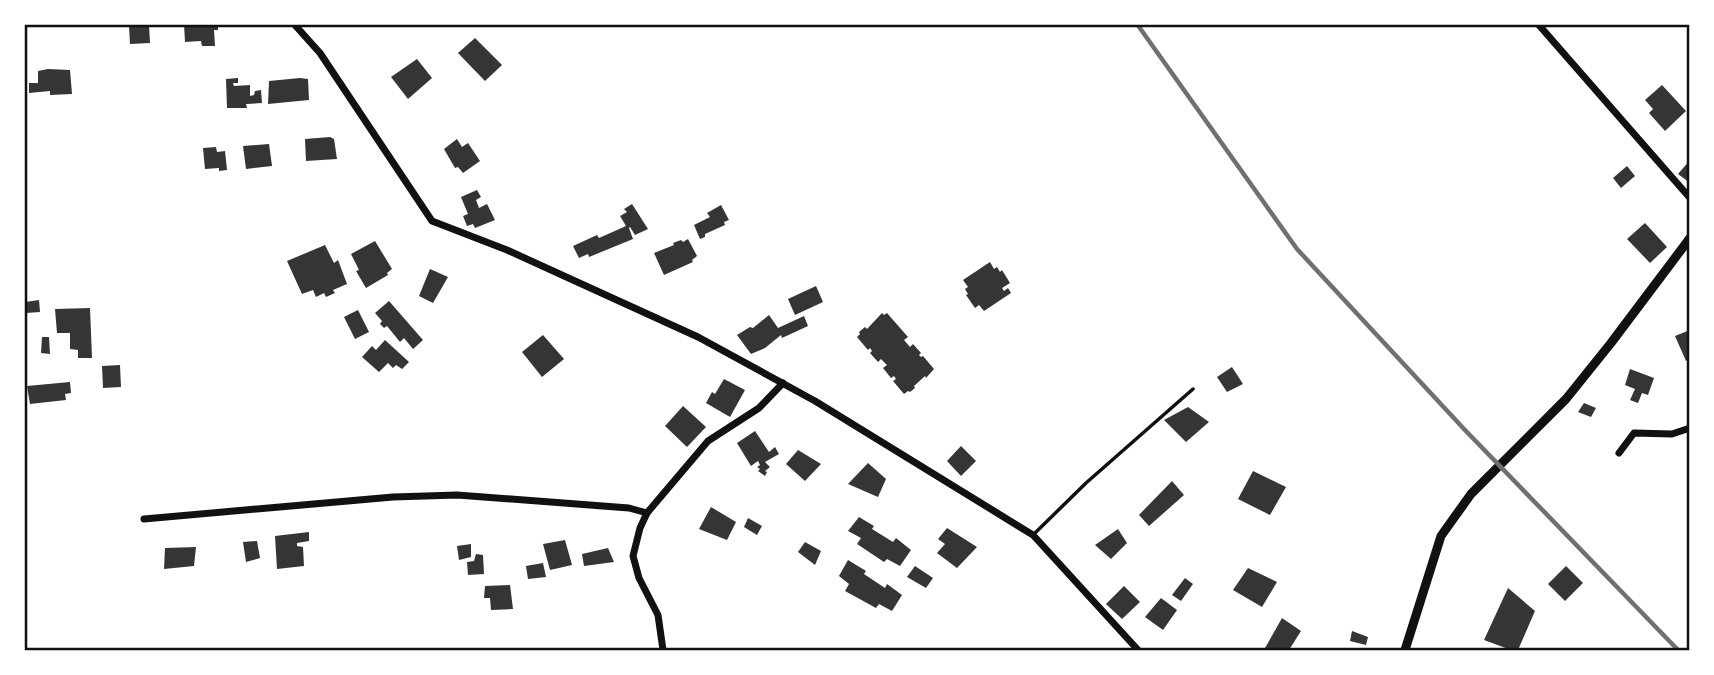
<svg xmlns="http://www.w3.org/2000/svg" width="1714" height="675" font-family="'IBM Plex Serif',serif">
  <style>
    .building { fill: #353535 }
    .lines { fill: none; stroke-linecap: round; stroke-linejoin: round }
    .service { stroke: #111; stroke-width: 3.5 }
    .minor { stroke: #111; stroke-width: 7 }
    .tertiary { stroke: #111; stroke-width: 9 }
    .rail { stroke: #707070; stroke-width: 4.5 }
    .neatline { fill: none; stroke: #111; stroke-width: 2.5 }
  </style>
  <rect width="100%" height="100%" fill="#fff"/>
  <!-- building -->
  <g class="building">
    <path d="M 184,24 L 218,24 L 218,30 L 214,30 L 215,46 L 202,46 L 201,41 L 185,42 Z"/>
    <path d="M 149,25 L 150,43 L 130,44 L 129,26 Z"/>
    <path d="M 475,38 L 502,65 L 485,81 L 458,53 Z"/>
    <path d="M 417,59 L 432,78 L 408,99 L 391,77 Z"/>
    <path d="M 48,69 L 70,70 L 72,94 L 50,95 L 50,91 L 29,93 L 29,83 L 38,83 L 38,71 Z"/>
    <path d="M 238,78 L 238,83 L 233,83 L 234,86 L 250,85 L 250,96 L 254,95 L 255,91 L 261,90 L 262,103 L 246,104 L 247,108 L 227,108 L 226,79 Z"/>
    <path d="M 300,78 L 308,79 L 309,100 L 268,104 L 269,81 Z"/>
    <path d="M 1662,85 L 1686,111 L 1665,131 L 1649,113 L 1653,109 L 1645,100 Z"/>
    <path d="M 330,137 L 334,139 L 337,159 L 306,161 L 305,139 Z"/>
    <path d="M 457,139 L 462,147 L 468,143 L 480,161 L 463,173 L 458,167 L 455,168 L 444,149 Z"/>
    <path d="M 269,144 L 272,166 L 246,169 L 243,146 Z"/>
    <path d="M 216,147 L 217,152 L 225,151 L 227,170 L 219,171 L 219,168 L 205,169 L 203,148 Z"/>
    <path d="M 1690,160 L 1690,183 L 1678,174 Z"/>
    <path d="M 1627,166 L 1635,176 L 1621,188 L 1613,178 Z"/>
    <path d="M 477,190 L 481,197 L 476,200 L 479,208 L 487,204 L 495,220 L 475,228 L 473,224 L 467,226 L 463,216 L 468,214 L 461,197 Z"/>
    <path d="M 632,204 L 648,229 L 635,235 L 630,227 L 629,228 L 633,239 L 589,257 L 588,254 L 579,258 L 573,246 L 597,235 L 599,238 L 626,226 L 620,216 L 627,212 L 624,209 Z"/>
    <path d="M 721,205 L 729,220 L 724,222 L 725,225 L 705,234 L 705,237 L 700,239 L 694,225 L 710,217 L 707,213 Z"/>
    <path d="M 1645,223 L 1667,247 L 1650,263 L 1627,239 Z"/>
    <path d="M 688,239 L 697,256 L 692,260 L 693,262 L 664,275 L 654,253 L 674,245 L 673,243 L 681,240 L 683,242 Z"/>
    <path d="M 375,241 L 392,269 L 387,273 L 388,275 L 366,288 L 356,271 L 359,270 L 351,254 Z"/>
    <path d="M 325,245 L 334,263 L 338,260 L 347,284 L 333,290 L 335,293 L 326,297 L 324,293 L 316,297 L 313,290 L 302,294 L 287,261 Z"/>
    <path d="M 990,262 L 994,269 L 997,267 L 1000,272 L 1002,270 L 1010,283 L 1002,288 L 1004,291 L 1008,288 L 1011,293 L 984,311 L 979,305 L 975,308 L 966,295 L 968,294 L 965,289 L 968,287 L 963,280 Z"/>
    <path d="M 430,269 L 448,277 L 433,303 L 419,296 Z"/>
    <path d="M 816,286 L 823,302 L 795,315 L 788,299 Z"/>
    <path d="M 39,300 L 40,312 L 26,313 L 25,302 Z"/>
    <path d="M 389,301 L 423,340 L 413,349 L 404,338 L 400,342 L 387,326 L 384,328 L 380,324 L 382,321 L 375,313 Z"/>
    <path d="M 90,308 L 92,358 L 78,358 L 78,350 L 70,349 L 70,333 L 57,333 L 55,309 Z"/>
    <path d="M 358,310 L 369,332 L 355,339 L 344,317 Z"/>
    <path d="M 882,313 L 884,315 L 887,313 L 908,337 L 904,340 L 910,347 L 913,344 L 921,353 L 919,355 L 921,357 L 923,356 L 934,369 L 926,378 L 925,376 L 914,386 L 915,388 L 910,392 L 908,391 L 904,394 L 893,381 L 896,379 L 894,376 L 891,378 L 883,368 L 887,365 L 881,359 L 878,362 L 870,353 L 872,351 L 870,348 L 868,350 L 857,337 L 860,334 L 859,332 L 865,327 L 867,329 Z"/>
    <path d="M 769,315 L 778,328 L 804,316 L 808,326 L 782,338 L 781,335 L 765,348 L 751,354 L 737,335 L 750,327 L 753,328 Z"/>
    <path d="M 1690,330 L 1690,359 L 1686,361 L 1675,336 Z"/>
    <path d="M 543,335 L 564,359 L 542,377 L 522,352 Z"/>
    <path d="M 42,337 L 49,337 L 50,354 L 41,353 Z"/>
    <path d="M 385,340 L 409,362 L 402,369 L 396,365 L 393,368 L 388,363 L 379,372 L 362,357 L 372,346 L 376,350 Z"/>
    <path d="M 120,365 L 121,387 L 103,388 L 102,366 Z"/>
    <path d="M 1232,367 L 1243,384 L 1227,392 L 1217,377 Z"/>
    <path d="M 1630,369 L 1654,378 L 1648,395 L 1642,393 L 1638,403 L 1630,400 L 1635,389 L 1625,385 Z"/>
    <path d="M 724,379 L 745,390 L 730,417 L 706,403 L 712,392 L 715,394 Z"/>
    <path d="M 70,382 L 71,393 L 65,394 L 66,400 L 30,404 L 27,386 Z"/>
    <path d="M 1584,403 L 1596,408 L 1591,417 L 1578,412 Z"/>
    <path d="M 683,406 L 706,427 L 687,447 L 665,426 Z"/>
    <path d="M 1188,407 L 1209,422 L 1186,442 L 1164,420 Z"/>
    <path d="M 755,431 L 769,452 L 775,447 L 779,454 L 765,462 L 770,467 L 765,471 L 767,472 L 765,476 L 758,471 L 760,469 L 757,467 L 760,465 L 758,461 L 751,466 L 737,443 Z"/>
    <path d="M 961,446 L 976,461 L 961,476 L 947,461 Z"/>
    <path d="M 798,450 L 821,464 L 805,481 L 786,464 Z"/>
    <path d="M 868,463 L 886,479 L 878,497 L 848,484 Z"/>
    <path d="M 1253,471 L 1286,487 L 1270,515 L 1238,499 Z"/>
    <path d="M 1172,481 L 1184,495 L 1149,526 L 1139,515 Z"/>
    <path d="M 711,507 L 736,522 L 727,540 L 699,529 Z"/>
    <path d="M 859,517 L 874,526 L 872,529 L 893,542 L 896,538 L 911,550 L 900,566 L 887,559 L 884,562 L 857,544 L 861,538 L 848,531 Z"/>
    <path d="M 748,518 L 762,526 L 757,535 L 744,527 Z"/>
    <path d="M 947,528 L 977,547 L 957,568 L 937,553 L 945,544 L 938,539 Z"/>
    <path d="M 1118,529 L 1127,543 L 1111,559 L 1095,545 Z"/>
    <path d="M 309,532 L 309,541 L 297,543 L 297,546 L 303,547 L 304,566 L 277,569 L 275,536 Z"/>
    <path d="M 565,540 L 572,565 L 550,570 L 543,544 Z"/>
    <path d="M 257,541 L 260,558 L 246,562 L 243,542 Z"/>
    <path d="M 805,542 L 821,551 L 815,565 L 798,552 Z"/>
    <path d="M 471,544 L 471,557 L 459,560 L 457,546 Z"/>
    <path d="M 196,547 L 194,566 L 164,569 L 165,548 Z"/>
    <path d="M 608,548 L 614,562 L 584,566 L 582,554 Z"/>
    <path d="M 476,554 L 483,555 L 484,574 L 468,575 L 467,562 L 474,561 Z"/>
    <path d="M 848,560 L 866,571 L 864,574 L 885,588 L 887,584 L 902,595 L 892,611 L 879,604 L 876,608 L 845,591 L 849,584 L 839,576 Z"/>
    <path d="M 543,563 L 546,577 L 528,579 L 526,566 Z"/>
    <path d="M 915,566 L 933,578 L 926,588 L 907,577 Z"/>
    <path d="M 1566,566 L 1583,583 L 1565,601 L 1548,584 Z"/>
    <path d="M 1248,568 L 1277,582 L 1262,607 L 1233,590 Z"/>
    <path d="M 1185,578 L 1193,584 L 1181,601 L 1172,595 Z"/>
    <path d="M 510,585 L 513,609 L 491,610 L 490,598 L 484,598 L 485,586 Z"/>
    <path d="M 1124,586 L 1140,602 L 1122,619 L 1106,604 Z"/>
    <path d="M 1508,588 L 1535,611 L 1518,650 L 1511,650 L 1484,640 Z"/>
    <path d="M 1161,598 L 1177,610 L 1163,630 L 1145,617 Z"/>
    <path d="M 1282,618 L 1301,631 L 1289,650 L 1271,650 L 1265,648 Z"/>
    <path d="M 1352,631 L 1368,637 L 1366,645 L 1350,641 Z"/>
  </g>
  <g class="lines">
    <!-- service -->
    <path class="service" d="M 1034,534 L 1086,483 L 1193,389"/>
    <!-- minor -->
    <g class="minor">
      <path d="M 294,24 L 320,53 L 432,221 L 507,250 L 698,337 L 815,401 L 1033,535 L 1138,650"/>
      <path d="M 1538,24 L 1690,198"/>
      <path d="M 1619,453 L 1634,433 L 1672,434 L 1690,428"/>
      <path d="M 144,519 L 393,497 L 457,495 L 629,508 L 647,513"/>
      <path d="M 663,650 L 658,615 L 639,578 L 633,556 L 640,528 L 647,513 L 708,441 L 759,408 L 783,383"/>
    </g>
    <!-- tertiary -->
    <path class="tertiary" d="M 1405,650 L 1441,536 L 1471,494 L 1566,399 L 1611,343 L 1690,238"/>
    <!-- rail -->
    <path class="rail" d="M 1137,24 L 1297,249 L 1464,429 L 1678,650"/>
  </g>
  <!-- border -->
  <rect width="1714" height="675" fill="none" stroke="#ffffff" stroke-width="52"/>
  <rect x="26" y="26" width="1662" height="623" class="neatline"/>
</svg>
